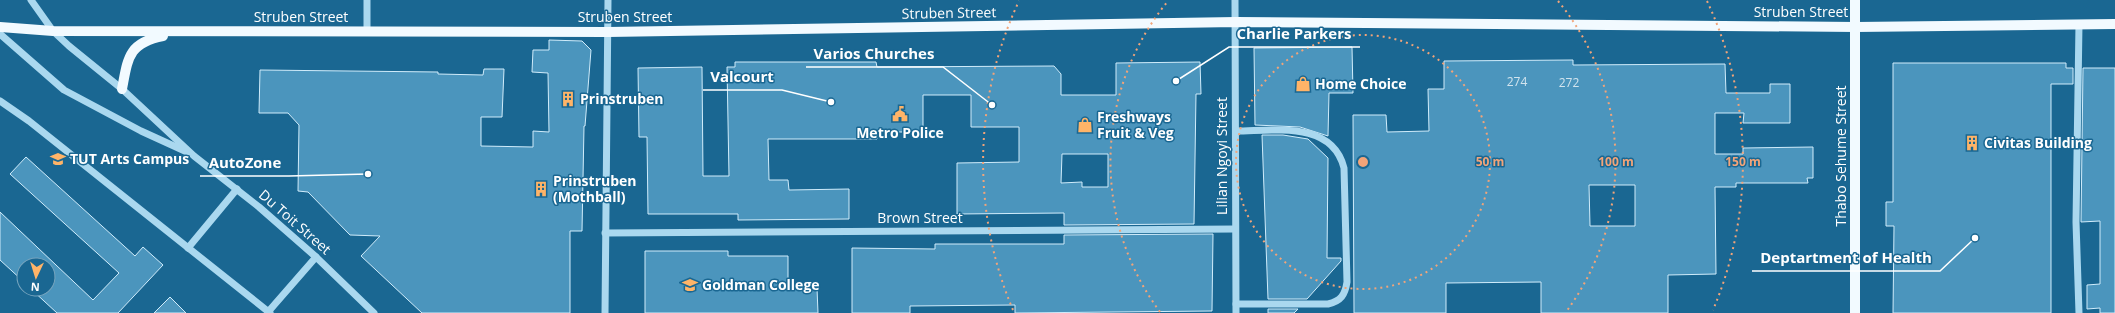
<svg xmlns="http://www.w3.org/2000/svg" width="2115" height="313" font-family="'Open Sans',sans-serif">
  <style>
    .building { fill: #4b95bd; stroke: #d0ecfb; fill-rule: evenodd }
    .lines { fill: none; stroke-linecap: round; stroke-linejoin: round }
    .minor { stroke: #aad8ef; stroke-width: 7 }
    .major { stroke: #f2faff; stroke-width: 10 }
    .ring { fill: none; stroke: #f2a479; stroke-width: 2; stroke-dasharray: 2 4 }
    .labels { text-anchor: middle; stroke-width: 3; stroke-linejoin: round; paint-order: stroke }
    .number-label { font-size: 12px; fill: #d2e4ee }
    .street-label { font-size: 14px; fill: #fff; stroke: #1a6792 }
    .poi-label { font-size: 14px; font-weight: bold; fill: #fff; stroke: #1a6792; text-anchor: start }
    .centre { fill: #f2a479; stroke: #1a6792; stroke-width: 2 }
    .ring-label { font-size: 12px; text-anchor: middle; font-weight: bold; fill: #f2a479; stroke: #1a6792; stroke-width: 3; stroke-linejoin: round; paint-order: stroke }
    .leader { fill: none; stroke: #fff; stroke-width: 1.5 }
    .callout-dot { fill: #fff; stroke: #1a6792; stroke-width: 1.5 }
    .callout-label { font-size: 15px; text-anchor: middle; font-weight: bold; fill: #fff; stroke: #1a6792; stroke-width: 3; stroke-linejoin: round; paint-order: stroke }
  </style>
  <rect width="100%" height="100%" fill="#1a6792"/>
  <!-- building -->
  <g class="building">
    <path d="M 549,40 L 582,41 L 591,50 L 585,126 L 584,126 L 582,231 L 570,231 L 570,313 L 422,313 L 361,256 L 380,236 L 350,235 L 308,192 L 298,191 L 299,125 L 288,113 L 259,113 L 260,70 L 438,72 L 438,74 L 483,75 L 484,69 L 504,69 L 502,117 L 481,117 L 481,146 L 533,147 L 533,131 L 549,132 L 548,73 L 532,72 L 533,50 L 549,50 Z"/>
    <path d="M 1352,47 L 1353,93 L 1329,93 L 1328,136 L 1300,127 L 1255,125 L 1254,48 Z"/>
    <path d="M 1573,60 L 1573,65 L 1725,64 L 1726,93 L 1770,93 L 1770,84 L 1790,84 L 1790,123 L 1743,123 L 1744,113 L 1715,113 L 1715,154 L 1743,154 L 1743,148 L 1813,147 L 1813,178 L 1807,178 L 1808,183 L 1736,183 L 1736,187 L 1715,187 L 1716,274 L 1668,275 L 1668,313 L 1541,313 L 1541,282 L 1446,283 L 1446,313 L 1354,313 L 1353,115 L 1386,115 L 1387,132 L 1429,131 L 1428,89 L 1444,89 L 1444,61 ZM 1589,185 L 1635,185 L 1635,226 L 1590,226 Z"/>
    <path d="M 735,62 L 876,62 L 877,67 L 1054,66 L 1061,74 L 1061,95 L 1116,95 L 1116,63 L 1200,62 L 1201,94 L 1196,94 L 1194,224 L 1064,225 L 1064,213 L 957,214 L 957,163 L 1019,162 L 1019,127 L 971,127 L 971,95 L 923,95 L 923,132 L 877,132 L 877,139 L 768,139 L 769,180 L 788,180 L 789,190 L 849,189 L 849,219 L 738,220 L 738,214 L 648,214 L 647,137 L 639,137 L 638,68 L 702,67 L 703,176 L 729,176 L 727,67 L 735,67 ZM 1062,154 L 1108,154 L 1108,187 L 1082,187 L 1082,182 L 1061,183 Z"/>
    <path d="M 1893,63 L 2066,63 L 2066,68 L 2073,68 L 2073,84 L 2051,84 L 2051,313 L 1893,313 L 1894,226 L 1886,226 L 1886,202 L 1893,202 Z"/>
    <path d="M 2083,68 L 2115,68 L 2115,313 L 2100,313 L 2100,308 L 2087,309 L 2087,285 L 2100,284 L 2100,221 L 2081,222 Z"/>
    <path d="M 1262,135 L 1283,135 L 1308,139 L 1328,158 L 1327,258 L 1341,258 L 1341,261 L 1307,299 L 1268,299 Z"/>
    <path d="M 26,157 L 135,256 L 143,247 L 163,265 L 118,313 L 57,313 L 31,289 L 48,289 L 48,265 L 24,265 L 24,282 L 0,260 L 0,212 L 93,300 L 119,273 L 10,174 Z"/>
    <path d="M 1213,234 L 1212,311 L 1015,313 L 1015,305 L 910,306 L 910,313 L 852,313 L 852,248 L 935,249 L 935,244 L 1064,244 L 1064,235 Z"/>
    <path d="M 645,251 L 728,251 L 728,256 L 788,256 L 788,288 L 817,288 L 818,313 L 645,313 Z"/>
    <path d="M 170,297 L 186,313 L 154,313 Z"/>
    <path d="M 1268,309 L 1298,309 L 1294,313 L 1268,313 Z"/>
  </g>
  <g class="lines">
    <!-- minor -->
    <g class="minor">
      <path d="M 31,0 L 53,31 L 69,46 L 122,89 L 194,156 L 259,207 L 316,257 L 374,313"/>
      <path d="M 367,0 L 367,31"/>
      <path d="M 1235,0 L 1236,313"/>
      <path d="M 2079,24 L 2076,222 L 2079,313"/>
      <path d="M 0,34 L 64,90 L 141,131 L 187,152"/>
      <path d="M 0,101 L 29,121 L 270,313"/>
      <path d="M 1236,131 C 1273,131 1332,120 1344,168 L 1347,282 C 1345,295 1341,301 1328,304 L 1236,304"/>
      <path d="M 605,233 L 1235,229"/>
      <path d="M 188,248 L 237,189"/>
      <path d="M 268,312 L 316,257"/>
      <path d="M 605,313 L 608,0"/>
    </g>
    <!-- major -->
    <g class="major">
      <path d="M 0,27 L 53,31 L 608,32 L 1236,22 L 1856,27 L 2115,24"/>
      <path d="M 122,89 C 128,58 128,43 163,36"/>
      <path d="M 1855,313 L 1855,0"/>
    </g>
  </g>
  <!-- distance rings -->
  <g class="ring">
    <circle cx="1363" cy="162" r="127"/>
    <path d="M1160 312A253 253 0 0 1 1168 1M1558 1A253 253 0 0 1 1566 312"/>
    <path d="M1013 310A380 380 0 0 1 1019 1M1707 1A380 380 0 0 1 1713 310"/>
  </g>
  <!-- icons -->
  <defs>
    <symbol id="shop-bare" viewBox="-9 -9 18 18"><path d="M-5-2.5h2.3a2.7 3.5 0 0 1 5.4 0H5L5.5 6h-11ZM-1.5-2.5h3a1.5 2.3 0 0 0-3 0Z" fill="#ffb468" stroke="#1a6792" stroke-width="2.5" paint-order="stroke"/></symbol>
    <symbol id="building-bare" viewBox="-9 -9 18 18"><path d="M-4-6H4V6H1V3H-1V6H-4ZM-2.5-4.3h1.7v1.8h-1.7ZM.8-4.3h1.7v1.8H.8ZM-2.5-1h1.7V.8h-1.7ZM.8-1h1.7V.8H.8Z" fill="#ffb468" stroke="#1a6792" stroke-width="2.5" paint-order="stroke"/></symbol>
    <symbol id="civic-bare" viewBox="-9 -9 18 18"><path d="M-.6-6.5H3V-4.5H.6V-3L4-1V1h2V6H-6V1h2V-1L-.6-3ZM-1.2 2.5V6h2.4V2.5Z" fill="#ffb468" stroke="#1a6792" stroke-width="2.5" paint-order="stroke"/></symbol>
    <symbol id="university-bare" viewBox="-9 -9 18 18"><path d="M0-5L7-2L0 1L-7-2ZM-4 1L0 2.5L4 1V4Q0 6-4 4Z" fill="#ffb468" stroke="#1a6792" stroke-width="2.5" paint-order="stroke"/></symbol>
  </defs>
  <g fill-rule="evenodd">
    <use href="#shop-bare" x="1292" y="73" width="22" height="22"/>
    <use href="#building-bare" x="557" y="88" width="22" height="22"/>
    <use href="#civic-bare" x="889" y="103" width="22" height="22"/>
    <use href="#shop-bare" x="1074" y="114" width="22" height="22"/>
    <use href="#building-bare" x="1961" y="132" width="22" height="22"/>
    <use href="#university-bare" x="47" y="148" width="22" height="22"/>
    <use href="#building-bare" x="530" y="178" width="22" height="22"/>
    <use href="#university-bare" x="679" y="274" width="22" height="22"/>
  </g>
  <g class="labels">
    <!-- number labels -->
    <g class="number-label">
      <text x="1517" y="86">274</text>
      <text x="1569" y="87">272</text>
    </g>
    <!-- street labels -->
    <g class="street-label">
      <text x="1801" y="17">Struben Street</text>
      <text transform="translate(949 13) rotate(-1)" y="5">Struben Street</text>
      <text x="301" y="22">Struben Street</text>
      <text x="625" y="22">Struben Street</text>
      <text transform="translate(1222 156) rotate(-90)" y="5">Lilian Ngoyi Street</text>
      <text transform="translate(1841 156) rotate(-90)" y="5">Thabo Sehume Street</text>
      <text x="920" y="223">Brown Street</text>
      <text transform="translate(295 222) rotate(41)" y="5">Du Toit Street</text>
    </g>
    <!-- poi labels -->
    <g class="poi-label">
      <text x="1315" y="89">Home Choice</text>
      <text x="580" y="104">Prinstruben</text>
      <text x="1097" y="122">Freshways<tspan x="1097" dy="16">Fruit &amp; Veg</tspan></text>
      <text x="900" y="138" text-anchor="middle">Metro Police</text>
      <text x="1984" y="148">Civitas Building</text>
      <text x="70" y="164">TUT Arts Campus</text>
      <text x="553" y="186">Prinstruben<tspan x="553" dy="16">(Mothball)</tspan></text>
      <text x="702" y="290">Goldman College</text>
    </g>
  </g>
  <circle cx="1363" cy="162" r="6" class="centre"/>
  <g class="ring-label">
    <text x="1490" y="166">50 m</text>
    <text x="1616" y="166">100 m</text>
    <text x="1743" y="166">150 m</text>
  </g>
  <!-- callouts -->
  <path class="leader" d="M1176 81L1229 47H1360M992 105L943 67H806M831 102L782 90H703M368 174L289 176H200M1975 238L1940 271H1752"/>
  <g class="callout-dot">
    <circle cx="1176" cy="81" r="4"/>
    <circle cx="992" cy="105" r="4"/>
    <circle cx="831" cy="102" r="4"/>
    <circle cx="368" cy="174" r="4"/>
    <circle cx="1975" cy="238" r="4"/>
  </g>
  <g class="callout-label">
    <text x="1294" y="39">Charlie Parkers</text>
    <text x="874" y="59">Varios Churches</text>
    <text x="742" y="82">Valcourt</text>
    <text x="245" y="168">AutoZone</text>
    <text x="1846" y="263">Deptartment of Health</text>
  </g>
  <!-- north arrow -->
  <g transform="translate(36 277) rotate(184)"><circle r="19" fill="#1a6792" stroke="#76a4be"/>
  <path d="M0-3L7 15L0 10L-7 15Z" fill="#ffb468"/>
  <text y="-6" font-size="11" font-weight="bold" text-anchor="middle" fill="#ffffff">N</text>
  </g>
</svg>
